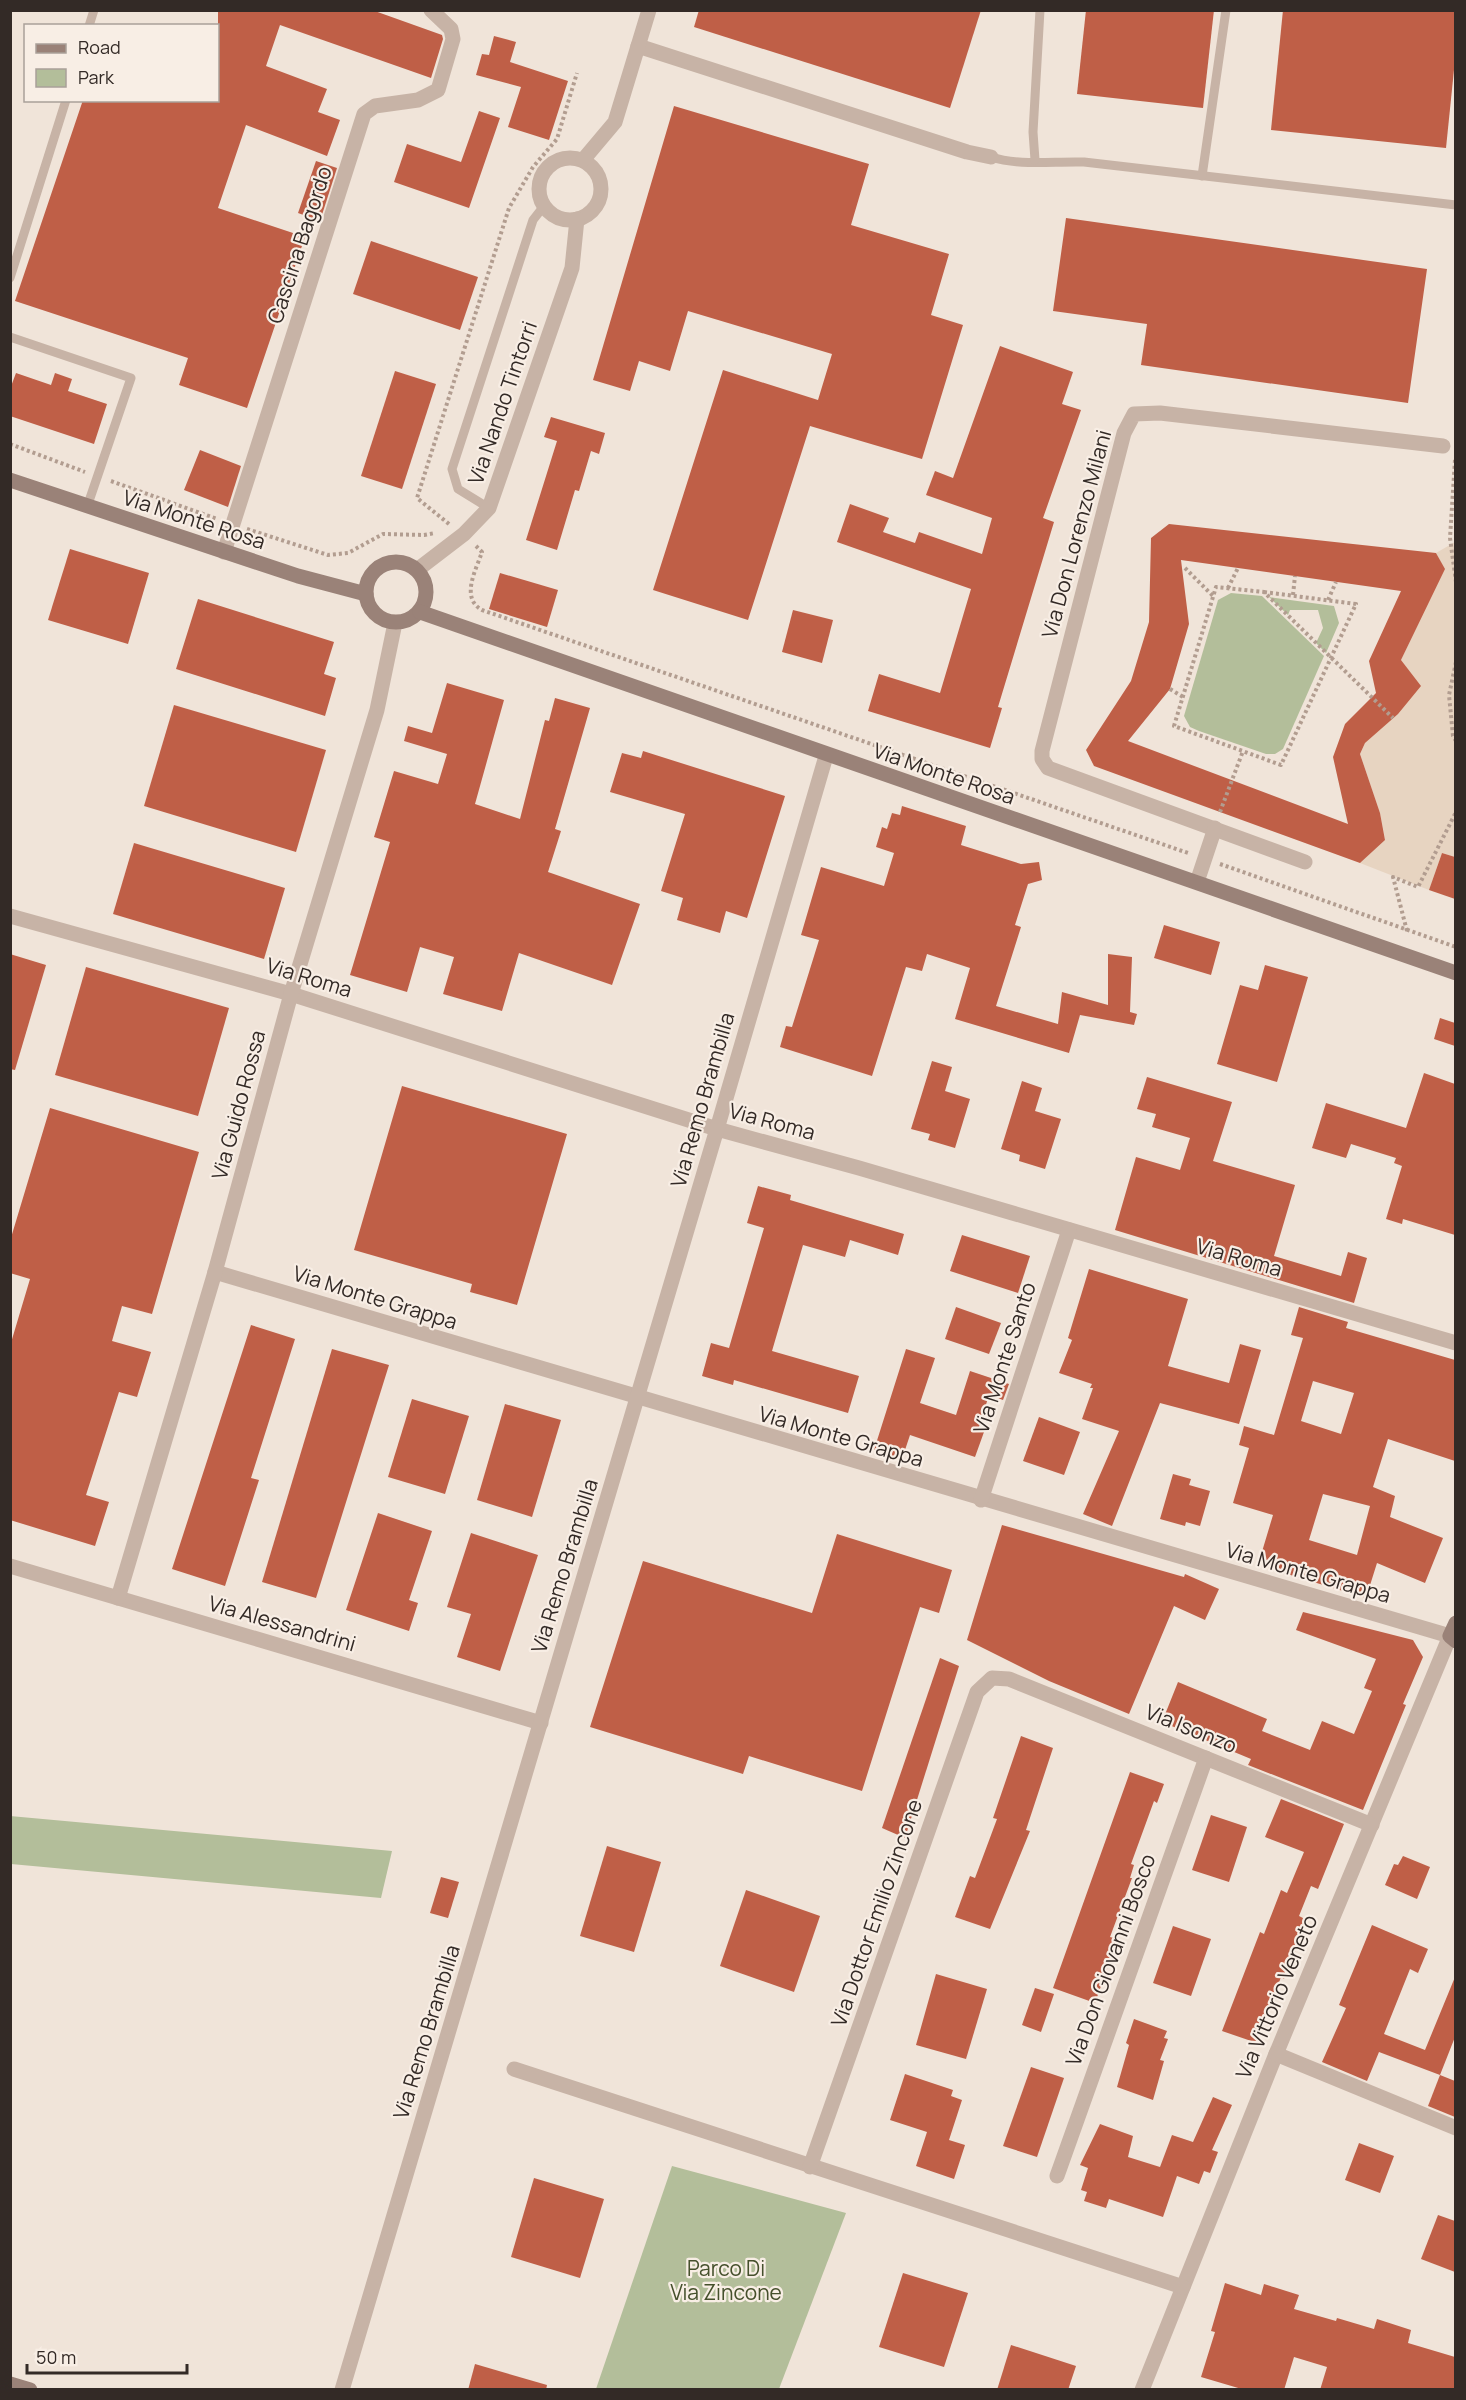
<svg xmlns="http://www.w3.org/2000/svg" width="1466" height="2400" font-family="Manrope,sans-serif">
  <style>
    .green { fill: #b3be9a }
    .plaza { fill: #e7d4c1 }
    .building { fill: #bf5f47; fill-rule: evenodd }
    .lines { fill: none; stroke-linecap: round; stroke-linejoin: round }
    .path { stroke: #b29d90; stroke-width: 4; stroke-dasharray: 3 3; stroke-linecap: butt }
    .lane { stroke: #c7b3a6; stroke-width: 9 }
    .street { stroke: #c7b3a6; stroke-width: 15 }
    .secondary { stroke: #9a8278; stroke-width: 15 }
    .labels { text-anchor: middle; stroke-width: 4.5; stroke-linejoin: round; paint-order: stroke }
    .street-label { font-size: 21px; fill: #332a26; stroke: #f8eee5 }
    .park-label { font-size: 21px; fill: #45502c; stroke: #f8eee5 }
  </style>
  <rect width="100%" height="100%" fill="#f0e4d9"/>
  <!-- green -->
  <g class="green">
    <path d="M 1231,593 L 1262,596 L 1324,656 L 1283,749 L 1275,754 L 1266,754 L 1199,731 L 1190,727 L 1184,716 L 1218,600 Z"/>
    <path d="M 1269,597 L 1334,606 L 1339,623 L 1326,653 L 1316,643 L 1323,628 L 1318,610 L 1290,610 L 1288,615 Z"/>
    <path d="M 10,1816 L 392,1851 L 381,1898 L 11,1864 Z"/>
    <path d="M 672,2166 L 846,2213 L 779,2389 L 596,2389 Z"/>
  </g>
  <!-- plaza -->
  <path class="plaza" d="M 1455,542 L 1455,857 L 1442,853 L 1429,890 L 1360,863 L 1385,839 L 1380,813 L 1360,754 L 1365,743 L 1420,686 L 1401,660 L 1444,569 L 1436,553 Z"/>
  <!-- building -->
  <g class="building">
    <path d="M 218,10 L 372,10 L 442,35 L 443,39 L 431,78 L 280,25 L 266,66 L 327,89 L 318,112 L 340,120 L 327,156 L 246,125 L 218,208 L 305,237 L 247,408 L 179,385 L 188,358 L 15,301 L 83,100 L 218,100 Z"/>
    <path d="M 699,10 L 981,10 L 950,108 L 694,27 Z"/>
    <path d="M 1086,10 L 1214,10 L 1203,108 L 1077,94 Z"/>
    <path d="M 1283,10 L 1455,10 L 1455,60 L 1446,148 L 1271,130 Z"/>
    <path d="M 494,36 L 516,42 L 510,62 L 568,81 L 549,140 L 508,127 L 521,87 L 476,75 L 482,54 L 489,55 Z"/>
    <path d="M 674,106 L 869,164 L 851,225 L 949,254 L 931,315 L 963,325 L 922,459 L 810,426 L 748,620 L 653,590 L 723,370 L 818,400 L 832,354 L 688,311 L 670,371 L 639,361 L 630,391 L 593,380 Z"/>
    <path d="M 479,111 L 500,118 L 469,208 L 394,182 L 407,144 L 461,162 Z"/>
    <path d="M 316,161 L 337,168 L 320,221 L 298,213 Z"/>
    <path d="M 1066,218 L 1427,269 L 1408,403 L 1141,365 L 1147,324 L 1053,311 Z"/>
    <path d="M 371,241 L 478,277 L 460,330 L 353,294 Z"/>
    <path d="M 1000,346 L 1073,372 L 1062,404 L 1081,410 L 1043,518 L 1054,522 L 998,707 L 1002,708 L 990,748 L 868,711 L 879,674 L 940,693 L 971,589 L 837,542 L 850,504 L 889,518 L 883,532 L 915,543 L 919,532 L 982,554 L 992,518 L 926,495 L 935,471 L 953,478 Z"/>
    <path d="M 395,371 L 436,384 L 402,489 L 361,476 Z"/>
    <path d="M 16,373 L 51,385 L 55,373 L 72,379 L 68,391 L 107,404 L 94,444 L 10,416 L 10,389 Z"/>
    <path d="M 551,417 L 605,433 L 599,454 L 591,451 L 579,491 L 575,490 L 557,550 L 526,540 L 557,441 L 544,437 Z"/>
    <path d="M 200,450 L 241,466 L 228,507 L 184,490 Z"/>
    <path d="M 1169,524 L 1436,553 L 1445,569 L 1401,660 L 1421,686 L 1398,714 L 1365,743 L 1360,754 L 1380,813 L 1385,840 L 1360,863 L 1094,766 L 1086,750 L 1131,681 L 1149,622 L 1151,538 ZM 1181,560 L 1401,591 L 1369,661 L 1376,693 L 1345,724 L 1333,757 L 1348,824 L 1128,741 L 1170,689 L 1189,624 Z"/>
    <path d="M 70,549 L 149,573 L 128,644 L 48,620 Z"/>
    <path d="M 500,573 L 558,590 L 547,627 L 489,609 Z"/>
    <path d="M 198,599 L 334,642 L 324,674 L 336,678 L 325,716 L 176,669 Z"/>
    <path d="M 793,610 L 833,620 L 822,663 L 782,652 Z"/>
    <path d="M 447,683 L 504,700 L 475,804 L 520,819 L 545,720 L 549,721 L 555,698 L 590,708 L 555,829 L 561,831 L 548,872 L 640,904 L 612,985 L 519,953 L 502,1011 L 443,994 L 454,957 L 420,947 L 407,992 L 350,975 L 390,842 L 374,837 L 394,771 L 438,784 L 447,754 L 404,741 L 408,726 L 432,733 Z"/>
    <path d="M 174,705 L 326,750 L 296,852 L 144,806 Z"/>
    <path d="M 643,751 L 785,796 L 747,918 L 726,911 L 720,933 L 677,920 L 683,898 L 661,891 L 685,814 L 610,792 L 622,753 L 641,758 Z"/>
    <path d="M 902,806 L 966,826 L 961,845 L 1021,864 L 1039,862 L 1042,880 L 1028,884 L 1015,925 L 1021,927 L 996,1006 L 1058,1024 L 1062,992 L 1108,1005 L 1108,954 L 1132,957 L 1130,1012 L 1137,1014 L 1134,1025 L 1080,1015 L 1069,1053 L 955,1019 L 970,968 L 927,954 L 922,971 L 906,967 L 872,1076 L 780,1047 L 786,1026 L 792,1027 L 819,940 L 801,935 L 821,867 L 884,886 L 894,853 L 876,847 L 882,827 L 887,829 L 892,813 L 900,815 Z"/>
    <path d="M 134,843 L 285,888 L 264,959 L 113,914 Z"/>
    <path d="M 1442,853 L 1455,857 L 1455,899 L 1429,890 Z"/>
    <path d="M 1164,925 L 1220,942 L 1211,975 L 1154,958 Z"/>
    <path d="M 10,954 L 46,965 L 15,1070 L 10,1069 Z"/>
    <path d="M 1265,965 L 1308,977 L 1277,1082 L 1217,1064 L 1240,985 L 1258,990 Z"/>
    <path d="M 86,967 L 229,1008 L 198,1116 L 55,1075 Z"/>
    <path d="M 1440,1018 L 1455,1023 L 1455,1046 L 1434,1039 Z"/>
    <path d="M 932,1061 L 952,1067 L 945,1091 L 970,1099 L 955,1148 L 928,1140 L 930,1134 L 911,1129 Z"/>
    <path d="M 1424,1073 L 1455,1084 L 1455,1235 L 1403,1219 L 1402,1224 L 1386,1219 L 1402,1166 L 1394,1163 L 1396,1158 L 1351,1144 L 1346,1158 L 1312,1148 L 1326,1103 L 1406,1128 Z"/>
    <path d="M 1147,1077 L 1232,1102 L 1213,1161 L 1295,1185 L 1274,1256 L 1341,1276 L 1348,1252 L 1367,1258 L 1354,1303 L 1115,1230 L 1136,1157 L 1180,1170 L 1190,1138 L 1152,1127 L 1156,1114 L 1137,1109 Z"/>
    <path d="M 1022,1081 L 1042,1088 L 1035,1111 L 1061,1119 L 1045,1169 L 1019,1161 L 1020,1155 L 1001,1149 Z"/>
    <path d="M 402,1086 L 567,1134 L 517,1305 L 470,1292 L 472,1284 L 354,1250 Z"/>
    <path d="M 50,1108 L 199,1152 L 152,1314 L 122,1306 L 112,1341 L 151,1352 L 137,1397 L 119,1392 L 86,1495 L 109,1502 L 95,1546 L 10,1520 L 10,1346 L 30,1279 L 10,1273 L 10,1241 Z"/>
    <path d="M 758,1186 L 791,1195 L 790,1200 L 904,1234 L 898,1255 L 850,1240 L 845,1257 L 803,1245 L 772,1351 L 859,1376 L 848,1413 L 734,1380 L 733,1385 L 702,1376 L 711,1343 L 729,1348 L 764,1228 L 747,1223 Z"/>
    <path d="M 962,1235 L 1030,1256 L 1018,1293 L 950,1271 Z"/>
    <path d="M 1089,1269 L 1188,1299 L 1168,1366 L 1229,1383 L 1240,1344 L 1261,1350 L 1239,1424 L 1160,1403 L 1112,1526 L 1083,1514 L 1119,1431 L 1082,1419 L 1093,1388 L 1090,1388 L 1092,1384 L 1059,1373 L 1072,1340 L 1068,1338 Z"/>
    <path d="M 956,1307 L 1001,1323 L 989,1354 L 945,1339 Z"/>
    <path d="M 1299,1307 L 1348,1322 L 1346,1328 L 1455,1360 L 1455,1461 L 1388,1439 L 1373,1487 L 1395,1496 L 1390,1517 L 1443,1538 L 1425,1583 L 1377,1563 L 1366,1598 L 1258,1565 L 1273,1515 L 1233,1503 L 1249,1448 L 1239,1445 L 1244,1426 L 1274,1435 L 1303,1338 L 1291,1335 ZM 1313,1381 L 1354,1393 L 1341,1434 L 1301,1421 ZM 1323,1494 L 1370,1506 L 1357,1555 L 1309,1540 Z"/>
    <path d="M 251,1325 L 295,1339 L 251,1478 L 259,1480 L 225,1586 L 172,1569 Z"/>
    <path d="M 332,1349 L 389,1365 L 316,1598 L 262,1582 Z"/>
    <path d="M 906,1349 L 935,1358 L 920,1403 L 956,1415 L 970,1371 L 1009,1384 L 1003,1400 L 989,1395 L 978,1430 L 984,1432 L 975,1457 L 910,1435 L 902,1459 L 874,1450 Z"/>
    <path d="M 412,1399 L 469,1416 L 445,1494 L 388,1477 Z"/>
    <path d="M 505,1404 L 561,1420 L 532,1517 L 477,1500 Z"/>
    <path d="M 1039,1417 L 1080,1432 L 1064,1475 L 1023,1461 Z"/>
    <path d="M 1173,1474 L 1191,1479 L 1189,1485 L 1210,1491 L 1200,1526 L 1186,1522 L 1185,1526 L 1160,1519 Z"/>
    <path d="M 378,1513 L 432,1531 L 409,1600 L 418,1603 L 409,1631 L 346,1610 Z"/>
    <path d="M 1002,1525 L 1184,1577 L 1185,1574 L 1219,1589 L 1205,1620 L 1174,1606 L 1129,1714 L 1049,1681 L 967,1640 Z"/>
    <path d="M 471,1533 L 538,1555 L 500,1671 L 457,1657 L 471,1614 L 447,1607 Z"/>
    <path d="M 837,1534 L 952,1570 L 939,1613 L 920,1607 L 862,1791 L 749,1756 L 743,1774 L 590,1727 L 643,1561 L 812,1613 Z"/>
    <path d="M 1303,1612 L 1413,1640 L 1423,1657 L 1403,1704 L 1406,1705 L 1363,1810 L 1248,1765 L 1251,1759 L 1162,1722 L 1178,1682 L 1267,1719 L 1262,1731 L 1310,1750 L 1322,1721 L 1354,1734 L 1372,1691 L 1364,1688 L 1376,1659 L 1296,1630 Z"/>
    <path d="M 940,1658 L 959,1666 L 905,1838 L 882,1828 Z"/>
    <path d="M 1021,1736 L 1053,1748 L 1026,1830 L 1030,1831 L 990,1929 L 955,1917 L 970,1876 L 975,1878 L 997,1819 L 993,1818 Z"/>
    <path d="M 1130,1772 L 1164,1784 L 1157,1803 L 1154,1801 L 1131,1864 L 1134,1865 L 1130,1878 L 1132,1878 L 1110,1937 L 1114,1938 L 1111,1945 L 1115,1946 L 1095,2003 L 1053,1988 Z"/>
    <path d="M 1281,1799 L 1344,1824 L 1318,1889 L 1311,1886 L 1299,1916 L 1305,1919 L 1295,1946 L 1297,1947 L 1284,1979 L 1281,1977 L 1257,2043 L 1222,2031 L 1260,1932 L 1264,1934 L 1281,1890 L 1287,1893 L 1304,1852 L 1265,1837 Z"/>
    <path d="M 1211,1815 L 1247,1827 L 1229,1882 L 1192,1870 Z"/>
    <path d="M 607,1846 L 661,1862 L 634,1952 L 580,1936 Z"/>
    <path d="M 1403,1856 L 1430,1867 L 1417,1899 L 1385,1885 L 1394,1864 L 1398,1865 Z"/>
    <path d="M 441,1877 L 459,1882 L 448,1918 L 430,1913 Z"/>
    <path d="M 746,1890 L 820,1916 L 794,1992 L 720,1966 Z"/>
    <path d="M 1372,1925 L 1428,1949 L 1418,1973 L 1410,1969 L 1384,2034 L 1425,2050 L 1455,1977 L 1455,2037 L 1440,2075 L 1379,2052 L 1367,2081 L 1322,2062 L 1346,2008 L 1339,2005 Z"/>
    <path d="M 1173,1926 L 1211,1939 L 1191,1996 L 1153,1983 Z"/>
    <path d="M 936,1974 L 987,1989 L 966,2059 L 916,2045 Z"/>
    <path d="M 1035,1988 L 1054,1994 L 1041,2032 L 1022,2025 Z"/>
    <path d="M 1134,2019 L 1167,2031 L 1164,2038 L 1168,2039 L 1160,2060 L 1164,2061 L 1153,2100 L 1117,2087 L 1129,2045 L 1126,2043 Z"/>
    <path d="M 1031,2067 L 1064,2078 L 1037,2157 L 1003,2146 Z"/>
    <path d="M 905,2074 L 953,2090 L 951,2096 L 962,2100 L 949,2140 L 965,2145 L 954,2179 L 916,2166 L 927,2132 L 890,2120 Z"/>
    <path d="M 1440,2075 L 1455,2081 L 1455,2117 L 1428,2106 Z"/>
    <path d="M 1213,2097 L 1232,2105 L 1212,2150 L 1218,2152 L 1210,2173 L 1204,2171 L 1199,2184 L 1177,2176 L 1163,2217 L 1109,2199 L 1106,2208 L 1084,2201 L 1087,2192 L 1081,2190 L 1088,2168 L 1080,2165 L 1100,2124 L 1133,2136 L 1128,2157 L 1160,2167 L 1172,2135 L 1193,2142 Z"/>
    <path d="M 1359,2143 L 1394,2156 L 1380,2193 L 1345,2180 Z"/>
    <path d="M 534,2178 L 604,2199 L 580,2278 L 511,2257 Z"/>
    <path d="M 1438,2215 L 1455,2221 L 1455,2272 L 1421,2259 Z"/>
    <path d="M 903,2273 L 968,2293 L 944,2367 L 879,2347 Z"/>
    <path d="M 1225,2283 L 1261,2295 L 1264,2284 L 1299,2295 L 1294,2309 L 1336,2321 L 1337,2318 L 1374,2329 L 1377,2319 L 1411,2330 L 1408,2343 L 1455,2357 L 1455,2390 L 1320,2390 L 1327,2367 L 1294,2357 L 1284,2390 L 1245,2390 L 1201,2377 L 1215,2332 L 1211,2331 Z"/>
    <path d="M 1011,2345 L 1076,2366 L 1068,2390 L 997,2390 Z"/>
    <path d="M 475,2364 L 547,2385 L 546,2390 L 468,2390 Z"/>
  </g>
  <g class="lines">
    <!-- path -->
    <g class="path">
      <path d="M 10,444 L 85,472"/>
      <path d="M 1455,460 L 1450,538 L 1456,582"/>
      <path d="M 111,481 L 217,519"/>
      <path d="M 449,524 L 417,498 L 509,208 L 533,167 L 557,139 L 577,73"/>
      <path d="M 247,529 L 328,555 L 348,553 L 383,534 L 424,535 L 435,533"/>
      <path d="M 476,546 L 482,552 C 476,570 460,598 482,610 L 1188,853"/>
      <path d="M 1185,568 L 1213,596"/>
      <path d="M 1228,588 L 1238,568"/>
      <path d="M 1264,592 L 1356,604 L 1281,765 L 1174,726 L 1216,587 L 1264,592 L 1393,718"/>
      <path d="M 1293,595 L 1295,576"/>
      <path d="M 1328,600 L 1336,582"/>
      <path d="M 1456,662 L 1449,695 L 1453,736 L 1456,741"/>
      <path d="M 1170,689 L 1183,697"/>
      <path d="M 1220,812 L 1243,751"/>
      <path d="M 1220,864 L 1456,947"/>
      <path d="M 1407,931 L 1393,877 L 1418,887 L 1456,812"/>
    </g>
    <!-- lane -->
    <g class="lane">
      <path d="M 89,26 L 94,10"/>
      <path d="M 991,157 C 1019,166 1053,161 1084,162 L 1456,205"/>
      <path d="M 1035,160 L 1033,132 L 1040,10"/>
      <path d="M 1202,176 L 1226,10"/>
      <path d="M 10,278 L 66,100"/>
      <path d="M 10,337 L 131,378 L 87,507"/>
      <path d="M 489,508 L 458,489 L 452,469 L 533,220 L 544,206"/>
    </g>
    <!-- street -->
    <g class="street">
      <path d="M 638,46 L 967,152 L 991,157"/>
      <circle cx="570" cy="189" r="31"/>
      <path d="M 583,160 L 615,122 L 649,10"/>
      <path d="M 224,552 L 364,114 L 375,106 L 418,100 L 438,90 L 453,39 L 451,29 L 431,10"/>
      <path d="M 417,570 L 464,534 L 489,508 L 572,268 L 577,219"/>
      <path d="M 1305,862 L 1048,768 L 1042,759 L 1042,751 L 1124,433 L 1134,414 L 1160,413 L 1443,446"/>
      <path d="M 1197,882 L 1215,828"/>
      <path d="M 10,916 L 291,994 L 717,1129 L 859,1168 L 1456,1343"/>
      <path d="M 215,1272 L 1450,1636 L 1276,2054 L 1142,2390"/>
      <path d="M 981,1500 L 1069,1230"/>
      <path d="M 10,1566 L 541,1723"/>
      <path d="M 118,1598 L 215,1272 L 291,994 L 377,710 L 395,623"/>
      <path d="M 1276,2054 L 1456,2128"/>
      <path d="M 514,2069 L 1183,2287"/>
      <path d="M 810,2167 L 977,1692 L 992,1678 L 1009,1679 L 1372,1825"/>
      <path d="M 1057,2176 L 1206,1758"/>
      <path d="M 342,2390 L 717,1129 L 826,756"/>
    </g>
    <!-- secondary -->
    <g class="secondary">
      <path d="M 10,480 L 298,576 L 366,594"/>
      <circle cx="396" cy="592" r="30"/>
      <path d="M 420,612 L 1456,973"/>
      <path d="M 1456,1623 L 1450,1636 L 1456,1641"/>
      <path d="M 10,2384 L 30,2390"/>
    </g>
  </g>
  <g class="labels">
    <!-- street labels -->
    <g class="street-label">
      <text transform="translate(300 245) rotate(-72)" y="7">Cascina Bagordo</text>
      <text transform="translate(503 403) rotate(-71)" y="7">Via Nando Tintorri</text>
      <text transform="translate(194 520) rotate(18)" y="7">Via Monte Rosa</text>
      <text transform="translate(1077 534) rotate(-75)" y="7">Via Don Lorenzo Milani</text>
      <text transform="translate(944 774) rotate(19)" y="7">Via Monte Rosa</text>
      <text transform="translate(309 978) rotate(17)" y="7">Via Roma</text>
      <text transform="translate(703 1100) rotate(-74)" y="7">Via Remo Brambilla</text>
      <text transform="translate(239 1105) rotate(-75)" y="7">Via Guido Rossa</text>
      <text transform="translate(772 1122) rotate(15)" y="7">Via Roma</text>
      <text transform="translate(1239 1258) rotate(16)" y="7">Via Roma</text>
      <text transform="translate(375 1298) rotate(17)" y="7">Via Monte Grappa</text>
      <text transform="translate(1005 1358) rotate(-72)" y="7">Via Monte Santo</text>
      <text transform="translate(841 1437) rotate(16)" y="7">Via Monte Grappa</text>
      <text transform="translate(565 1566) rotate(-73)" y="7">Via Remo Brambilla</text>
      <text transform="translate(1308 1573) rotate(16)" y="7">Via Monte Grappa</text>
      <text transform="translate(282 1624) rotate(16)" y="7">Via Alessandrini</text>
      <text transform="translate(1191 1729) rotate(22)" y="7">Via Isonzo</text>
      <text transform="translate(877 1913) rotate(-71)" y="7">Via Dottor Emilio Zincone</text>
      <text transform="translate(1111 1960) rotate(-70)" y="7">Via Don Giovanni Bosco</text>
      <text transform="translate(1277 1997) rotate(-67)" y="7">Via Vittorio Veneto</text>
      <text transform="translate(427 2032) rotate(-73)" y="7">Via Remo Brambilla</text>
    </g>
    <!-- park labels -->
    <g class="park-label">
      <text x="726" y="2276">Parco Di<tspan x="726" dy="24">Via Zincone</tspan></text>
    </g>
  </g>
  <!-- border -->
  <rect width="1466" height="2400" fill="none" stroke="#332a26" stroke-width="24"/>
  <!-- legend -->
  <rect x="24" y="24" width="195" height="78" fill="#f8eee5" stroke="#a9a099" stroke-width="1.5"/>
  <rect x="36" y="44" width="30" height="9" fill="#9a8278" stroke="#a9a099" stroke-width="1.5"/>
  <text x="78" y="54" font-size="18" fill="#332a26">Road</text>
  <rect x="36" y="69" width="30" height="18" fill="#b3be9a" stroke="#a9a099" stroke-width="1.5"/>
  <text x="78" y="84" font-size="18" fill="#332a26">Park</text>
  <!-- scale -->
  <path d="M27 2364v9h160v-9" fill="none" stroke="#332a26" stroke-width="3"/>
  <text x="36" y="2364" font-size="18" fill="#332a26" stroke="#f8eee5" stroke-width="4.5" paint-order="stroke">50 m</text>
</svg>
